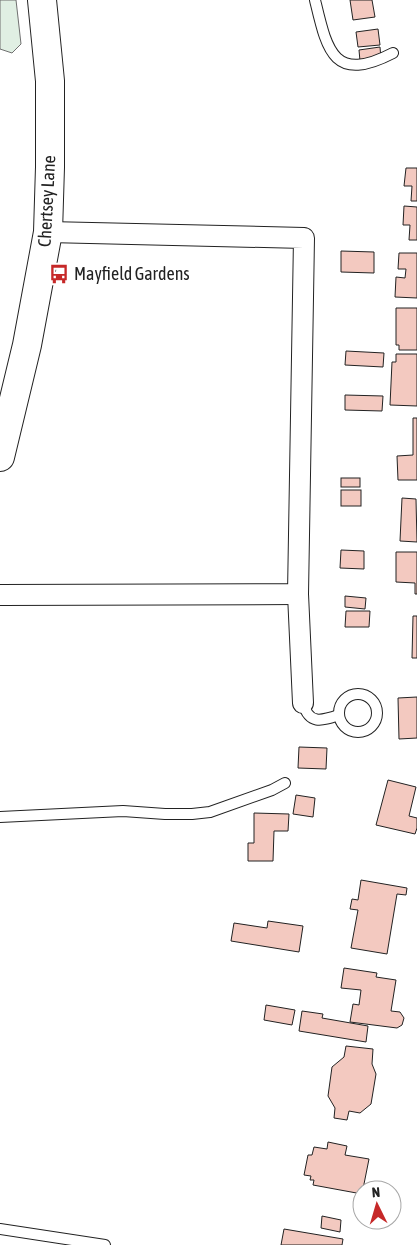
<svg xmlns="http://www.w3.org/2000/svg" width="417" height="1245" font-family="'Asap Condensed',sans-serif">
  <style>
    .green { fill: #e0efe3; stroke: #6f6f6f }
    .building { fill: #f3c9c0; stroke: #222 }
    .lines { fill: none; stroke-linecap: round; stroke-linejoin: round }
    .lane-casing { stroke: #222; stroke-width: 12 }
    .street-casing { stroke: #222; stroke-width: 22 }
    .primary-casing { stroke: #222; stroke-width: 30 }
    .lane { stroke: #fff; stroke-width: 10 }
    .street { stroke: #fff; stroke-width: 20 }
    .primary { stroke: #fff; stroke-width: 28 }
    .labels { text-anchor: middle; stroke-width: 4; stroke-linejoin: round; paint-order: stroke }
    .street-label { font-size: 18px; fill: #222; stroke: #fff }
    .poi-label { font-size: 18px; fill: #222; stroke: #fff; text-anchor: start }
  </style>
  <rect width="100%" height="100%" fill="#fff"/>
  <!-- green -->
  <path class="green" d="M 0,0 L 16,0 L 21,44 L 12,53 L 0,49 Z"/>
  <!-- building -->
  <g class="building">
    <path d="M 350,0 L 372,0 L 375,17 L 353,20 Z"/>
    <path d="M 378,29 L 380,45 L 358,47 L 356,32 Z"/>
    <path d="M 380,47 L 381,59 L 360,61 L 359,50 Z"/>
    <path d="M 406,168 L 417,168 L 417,201 L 411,201 L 412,186 L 404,186 Z"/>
    <path d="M 404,206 L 417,207 L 417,240 L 409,240 L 410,225 L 403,225 Z"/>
    <path d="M 341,251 L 374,252 L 374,273 L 341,272 Z"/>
    <path d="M 399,253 L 417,253 L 417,298 L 395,297 L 396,277 L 405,278 L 406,269 L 398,269 Z"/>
    <path d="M 396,308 L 417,308 L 417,350 L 399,350 L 399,345 L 396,345 Z"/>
    <path d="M 346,351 L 384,353 L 383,367 L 345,365 Z"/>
    <path d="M 396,354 L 417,354 L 417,406 L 390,405 L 392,362 L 396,362 Z"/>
    <path d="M 345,395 L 383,396 L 382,411 L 345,410 Z"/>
    <path d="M 413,418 L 417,418 L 417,480 L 398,480 L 397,456 L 413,455 Z"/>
    <rect x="341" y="478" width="19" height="9"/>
    <rect x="341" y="490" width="20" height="16"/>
    <path d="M 402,498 L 416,499 L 417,542 L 400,541 Z"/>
    <path d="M 341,550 L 364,551 L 364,569 L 340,568 Z"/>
    <path d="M 396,552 L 417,552 L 417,594 L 415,594 L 415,583 L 396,582 Z"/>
    <path d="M 345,596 L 366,598 L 365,609 L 345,607 Z"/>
    <path d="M 346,611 L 370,611 L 369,627 L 345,627 Z"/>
    <path d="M 413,616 L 417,616 L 417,658 L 412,658 Z"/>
    <path d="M 417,697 L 417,738 L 399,739 L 398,698 Z"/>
    <path d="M 299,747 L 327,748 L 326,769 L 298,768 Z"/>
    <path d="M 388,780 L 416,787 L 409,816 L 417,818 L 417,828 L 415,834 L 376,825 Z"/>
    <path d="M 296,795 L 315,798 L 313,817 L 293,814 Z"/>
    <path d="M 254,813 L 289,814 L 288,831 L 274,831 L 273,861 L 248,861 L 248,843 L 254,843 Z"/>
    <path d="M 361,880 L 407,888 L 406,895 L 397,894 L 387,954 L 351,948 L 358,910 L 350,909 L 352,899 L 358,900 Z"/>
    <path d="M 268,921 L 303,926 L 299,952 L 231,941 L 234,923 L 267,928 Z"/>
    <path d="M 344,968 L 377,973 L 376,977 L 396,980 L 391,1011 L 400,1012 L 404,1018 L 402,1025 L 397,1028 L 350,1022 L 353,1004 L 359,1005 L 361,990 L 341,988 Z"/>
    <path d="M 266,1005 L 295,1010 L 292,1025 L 264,1020 Z"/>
    <path d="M 302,1011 L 323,1014 L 322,1018 L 368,1026 L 366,1042 L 299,1031 Z"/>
    <path d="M 346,1046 L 373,1049 L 372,1064 L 376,1074 L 371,1104 L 360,1113 L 349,1111 L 347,1120 L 334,1118 L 335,1108 L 328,1096 L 332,1067 L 344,1057 Z"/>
    <path d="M 328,1142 L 347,1146 L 345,1155 L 369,1159 L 362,1194 L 313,1185 L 314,1180 L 310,1180 L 311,1176 L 304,1175 L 308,1155 L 312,1155 L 314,1147 L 327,1149 Z"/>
    <path d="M 322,1216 L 341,1220 L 340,1232 L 321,1228 Z"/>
    <path d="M 284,1229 L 343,1239 L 342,1245 L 281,1245 Z"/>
  </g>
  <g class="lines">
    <defs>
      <g id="lane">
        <path d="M 315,0 C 327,50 333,84 393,53"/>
        <circle cx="358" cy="713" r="19"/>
        <path d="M 303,703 C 309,725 321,721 339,715"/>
        <path d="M 0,817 L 123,811 L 165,814 L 192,814 L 210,812 L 272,790 L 285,783"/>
        <path d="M 0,1229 L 105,1245"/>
      </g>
      <g id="street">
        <path d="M 298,594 L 303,703"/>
        <path d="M 0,595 L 298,594 L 304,238 L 48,232"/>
      </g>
      <path id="primary" d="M 0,457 L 27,345 L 48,232 L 50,167 L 50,81 L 42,0"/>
    </defs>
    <!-- lane casing -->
    <use href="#lane" class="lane-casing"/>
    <!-- street casing -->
    <use href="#street" class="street-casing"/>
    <!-- primary casing -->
    <use href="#primary" class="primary-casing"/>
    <!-- lane -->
    <use href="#lane" class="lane"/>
    <!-- street -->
    <use href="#street" class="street"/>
    <!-- primary -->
    <use href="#primary" class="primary"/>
  </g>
  <!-- icons -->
  <defs>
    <symbol id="bus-bare" viewBox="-9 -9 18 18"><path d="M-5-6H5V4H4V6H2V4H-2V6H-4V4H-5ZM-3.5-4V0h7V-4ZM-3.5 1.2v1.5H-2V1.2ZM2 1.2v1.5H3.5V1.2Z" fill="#c62828" stroke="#fff" stroke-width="2.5" paint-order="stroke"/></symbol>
  </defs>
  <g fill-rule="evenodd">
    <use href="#bus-bare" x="45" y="260" width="28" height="28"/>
  </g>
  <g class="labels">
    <!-- street labels -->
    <g class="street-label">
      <text transform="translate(47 201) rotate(-87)" y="6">Chertsey Lane</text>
    </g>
    <!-- poi labels -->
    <g class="poi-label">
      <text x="74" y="280">Mayfield Gardens</text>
    </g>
  </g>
  <!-- north arrow -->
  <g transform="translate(377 1205) rotate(355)"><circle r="24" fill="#ffffff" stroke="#a7a7a7"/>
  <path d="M0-4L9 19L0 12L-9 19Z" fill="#c62828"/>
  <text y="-8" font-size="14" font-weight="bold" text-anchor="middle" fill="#222222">N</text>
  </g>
</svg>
